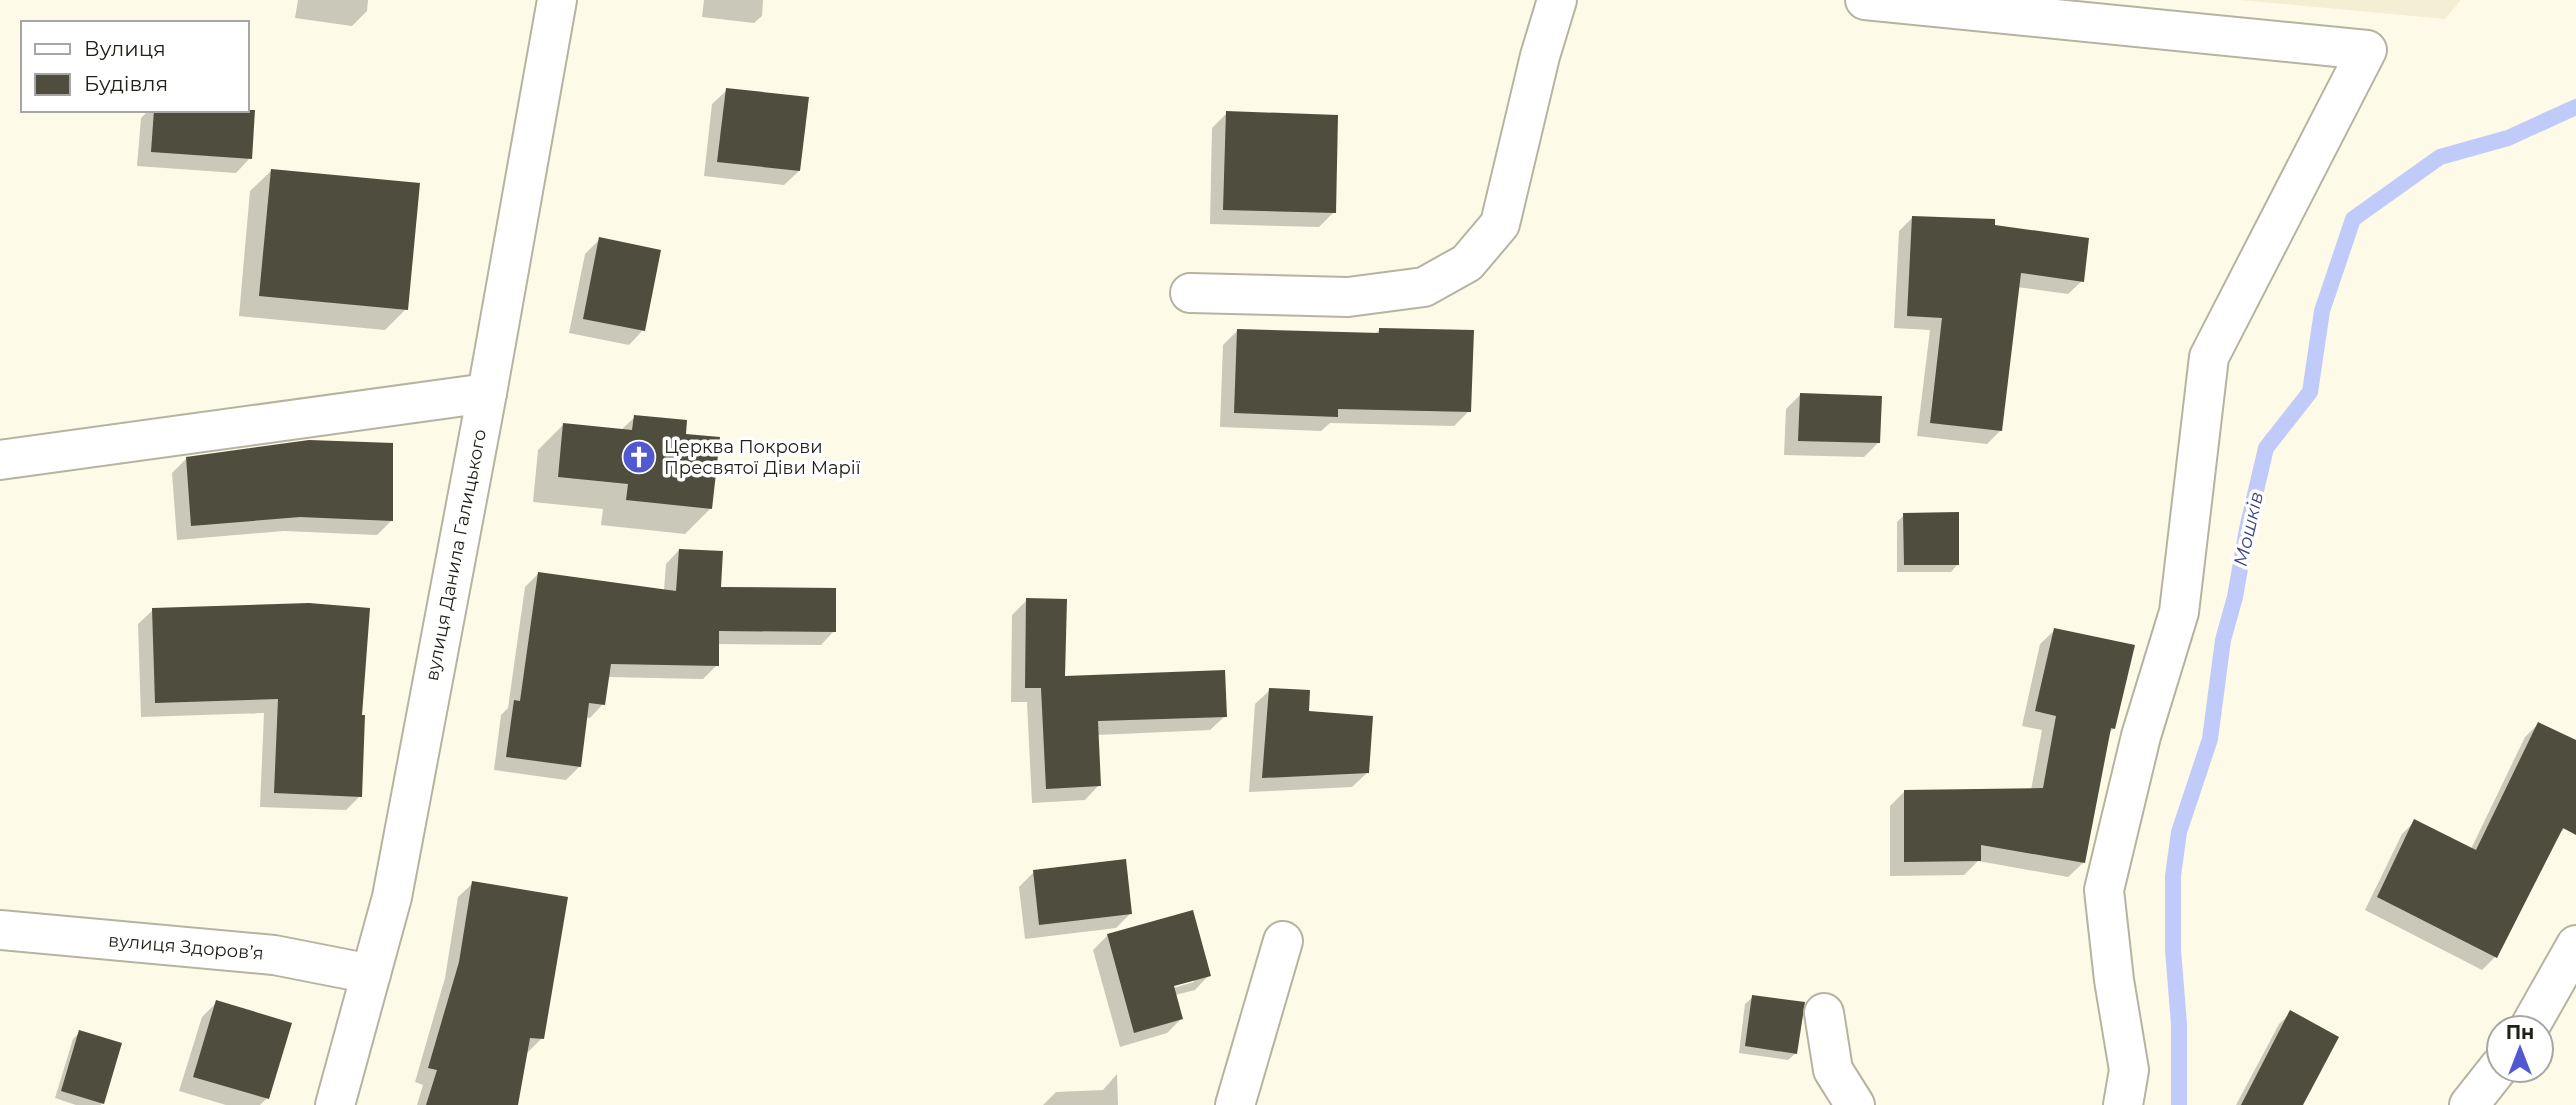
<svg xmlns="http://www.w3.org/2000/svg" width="2576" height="1105" font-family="Montserrat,sans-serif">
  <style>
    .built { fill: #f3efd4 }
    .shadow { fill: #0003; fill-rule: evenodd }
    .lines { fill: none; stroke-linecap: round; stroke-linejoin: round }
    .stream { stroke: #c1cbfa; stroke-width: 16 }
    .building { fill: #4f4d3d }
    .minor-casing { stroke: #b6b3a1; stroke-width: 42 }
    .minor { stroke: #fff; stroke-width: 38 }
    .labels { text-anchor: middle; stroke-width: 7; stroke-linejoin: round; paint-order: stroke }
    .poi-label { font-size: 18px; fill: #212019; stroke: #fff; text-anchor: start }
    .street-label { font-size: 18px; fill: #212019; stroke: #fff }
    .water-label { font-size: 19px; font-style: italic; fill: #3b4287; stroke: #fff }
  </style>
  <rect width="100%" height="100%" fill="#fdfae7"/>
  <!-- built -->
  <path class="built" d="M 2239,0 L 2461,0 L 2445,19 Z"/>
  <!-- shadow -->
  <g class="shadow">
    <path d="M 298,0 L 368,0 L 367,11 L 352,26 L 295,18 Z"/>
    <path d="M 704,0 L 763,0 L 762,16 L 754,23 L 702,17 Z"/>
    <path d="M 727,90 L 799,171 L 784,185 L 704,176 L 712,104 Z"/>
    <path d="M 149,110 L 242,110 L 250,158 L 236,173 L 137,166 L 141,118 Z"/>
    <path d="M 1227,113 L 1334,212 L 1319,227 L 1210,224 L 1212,128 Z"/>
    <path d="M 271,171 L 406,309 L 385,330 L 239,316 L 250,191 Z"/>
    <path d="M 1913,217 L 2082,281 L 2068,294 L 2017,287 L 2001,430 L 1987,444 L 1917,436 L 1930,330 L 1894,328 L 1899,231 Z"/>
    <path d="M 600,239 L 643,330 L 629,345 L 569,333 L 585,254 Z"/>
    <path d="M 1238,330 L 1374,335 L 1379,330 L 1469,411 L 1454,426 L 1330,423 L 1321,431 L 1220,427 L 1223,345 Z"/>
    <path d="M 1800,395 L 1878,443 L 1864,457 L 1784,455 L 1786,409 Z"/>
    <path d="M 635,417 L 684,435 L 711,508 L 685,534 L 601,525 L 603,509 L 533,502 L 538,450 L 564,424 L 621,430 Z"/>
    <path d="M 187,458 L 392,520 L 377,535 L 284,531 L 177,540 L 172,473 Z"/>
    <path d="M 1904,515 L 1958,564 L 1951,572 L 1897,572 L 1897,522 Z"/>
    <path d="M 679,550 L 719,589 L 834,631 L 821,645 L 717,644 L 717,665 L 703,679 L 607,677 L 603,704 L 590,718 L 585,717 L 580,766 L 566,780 L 494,770 L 501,715 L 508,708 L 525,587 L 538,574 L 664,591 L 666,564 Z"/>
    <path d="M 1027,600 L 1063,678 L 1225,716 L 1210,730 L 1097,735 L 1099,785 L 1085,800 L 1032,803 L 1027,702 L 1011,702 L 1012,615 Z"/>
    <path d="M 153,610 L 360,716 L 360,796 L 346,810 L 260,807 L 264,713 L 141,717 L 138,624 Z"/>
    <path d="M 2055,630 L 2114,728 L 2108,734 L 2083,863 L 2068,877 L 1978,861 L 1964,875 L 1890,876 L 1890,806 L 1905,791 L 2031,790 L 2042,730 L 2022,726 L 2040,644 Z"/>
    <path d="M 1270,690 L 1307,713 L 1367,773 L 1352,787 L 1249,792 L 1255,704 Z"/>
    <path d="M 2538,724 L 2576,742 L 2576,804 L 2564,829 L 2557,836 L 2495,957 L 2482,970 L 2365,910 L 2402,834 L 2415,821 L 2471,849 L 2525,737 Z"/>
    <path d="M 1034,872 L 1131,913 L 1116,928 L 1025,939 L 1019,887 Z"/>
    <path d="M 473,883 L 542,1038 L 527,1053 L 516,1105 L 417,1105 L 423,1085 L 415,1082 L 445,978 L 458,897 Z"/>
    <path d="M 1108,935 L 1209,975 L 1195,990 L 1175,995 L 1181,1019 L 1167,1033 L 1120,1047 L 1093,950 ZM 1194,979 L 1194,982 L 1166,990 L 1165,987 Z"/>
    <path d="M 1753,997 L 1796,1053 L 1788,1060 L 1739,1053 L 1745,1004 Z"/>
    <path d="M 217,1002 L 267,1098 L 260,1105 L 226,1105 L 179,1091 L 202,1017 Z"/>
    <path d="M 2291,1013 L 2301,1105 L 2236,1105 L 2279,1024 Z"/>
    <path d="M 80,1032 L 102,1103 L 101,1105 L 76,1105 L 55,1098 L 73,1039 Z"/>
    <path d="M 1117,1074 L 1118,1105 L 1043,1105 L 1056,1092 L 1103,1090 Z"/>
  </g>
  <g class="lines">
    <!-- stream -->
    <path class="stream" d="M 2179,1105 L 2179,1024 L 2173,950 L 2173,876 L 2179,832 L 2210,739 L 2223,640 L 2235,597 L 2247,529 L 2266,448 L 2310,392 L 2322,311 L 2353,219 L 2440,157 L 2508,138 L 2576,107"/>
  </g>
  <!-- building -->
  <g class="building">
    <path d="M 726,88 L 809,97 L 800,171 L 717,162 Z"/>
    <path d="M 154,110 L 255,110 L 252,159 L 151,152 Z"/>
    <path d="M 1226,111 L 1338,115 L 1336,213 L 1223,210 Z"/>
    <path d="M 271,169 L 420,183 L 408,310 L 259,296 Z"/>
    <path d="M 1912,216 L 1995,219 L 1995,225 L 2089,238 L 2084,282 L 2021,273 L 2002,431 L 1930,423 L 1942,318 L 1907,316 Z"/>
    <path d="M 599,237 L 661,250 L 645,331 L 583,319 Z"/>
    <path d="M 1379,328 L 1474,330 L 1471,412 L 1338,409 L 1338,417 L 1234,413 L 1237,329 L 1379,333 Z"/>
    <path d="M 1800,393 L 1882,396 L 1880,443 L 1798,441 Z"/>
    <path d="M 634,415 L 687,420 L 686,434 L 720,437 L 712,509 L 626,500 L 628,484 L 558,477 L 563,423 L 632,430 Z"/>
    <path d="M 309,440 L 393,443 L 393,521 L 300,517 L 191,526 L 186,457 Z"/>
    <path d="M 1959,512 L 1959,565 L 1904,565 L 1903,513 Z"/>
    <path d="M 679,549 L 723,551 L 721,587 L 836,588 L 836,632 L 719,631 L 719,666 L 611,664 L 605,705 L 589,703 L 581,767 L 506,757 L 514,700 L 520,701 L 538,572 L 676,591 Z"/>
    <path d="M 1026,598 L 1067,599 L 1065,676 L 1225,670 L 1227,717 L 1098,721 L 1101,786 L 1046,789 L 1041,688 L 1025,688 Z"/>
    <path d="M 309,603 L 370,608 L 362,715 L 365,715 L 362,797 L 274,793 L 278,699 L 155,703 L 152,608 Z"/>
    <path d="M 2054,628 L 2135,645 L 2115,729 L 2111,728 L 2085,863 L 1981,845 L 1981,861 L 1904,862 L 1904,790 L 2043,788 L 2056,716 L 2035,711 Z"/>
    <path d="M 1269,688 L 1310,690 L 1309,711 L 1373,716 L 1369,773 L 1262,778 Z"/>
    <path d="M 2538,722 L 2576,740 L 2576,835 L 2563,828 L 2497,958 L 2377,897 L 2414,819 L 2476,850 Z"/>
    <path d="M 1126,859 L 1132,914 L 1039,925 L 1033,870 Z"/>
    <path d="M 472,881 L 568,897 L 544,1039 L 530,1038 L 518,1105 L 426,1105 L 437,1070 L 428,1068 L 459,962 Z"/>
    <path d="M 1193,910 L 1211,976 L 1174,986 L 1183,1019 L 1134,1033 L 1107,934 Z"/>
    <path d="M 1752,995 L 1805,1002 L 1797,1054 L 1745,1046 Z"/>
    <path d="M 216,1000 L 292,1023 L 269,1099 L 193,1077 Z"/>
    <path d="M 2290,1010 L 2339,1037 L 2303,1105 L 2241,1105 Z"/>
    <path d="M 79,1030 L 122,1043 L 104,1104 L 61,1091 Z"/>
  </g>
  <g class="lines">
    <defs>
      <g id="minor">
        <path d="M 1865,0 L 2367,50 L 2209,357 L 2179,612 L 2141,736 L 2104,890 L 2114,980 L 2129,1070 L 2123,1105"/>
        <path d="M 1190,293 L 1348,297 L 1424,287 L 1467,263 L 1500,224 L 1540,56 L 1557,0"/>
        <path d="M 0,460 L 487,393"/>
        <path d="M 0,930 L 274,955 L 371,974"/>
        <path d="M 1824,1013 L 1833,1070 L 1855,1105"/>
        <path d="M 2529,1028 L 2576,945"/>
        <path d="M 335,1105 L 392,897 L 487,393 L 557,0"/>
        <path d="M 1235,1105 L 1283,941"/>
        <path d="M 2469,1105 L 2499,1067"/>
      </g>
    </defs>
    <!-- minor casing -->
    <use href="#minor" class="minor-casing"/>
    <!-- minor -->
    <use href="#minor" class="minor"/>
  </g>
  <!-- icons -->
  <defs>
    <symbol id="church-disc" viewBox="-11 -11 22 22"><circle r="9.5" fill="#5258cf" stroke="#fff"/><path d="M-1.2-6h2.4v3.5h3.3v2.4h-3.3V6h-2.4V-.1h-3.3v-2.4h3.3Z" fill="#fff"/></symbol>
  </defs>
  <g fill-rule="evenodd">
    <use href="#church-disc" x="620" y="438" width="38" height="38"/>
  </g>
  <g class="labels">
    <!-- poi labels -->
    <g class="poi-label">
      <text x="664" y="453">Церква Покрови<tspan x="664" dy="21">Пресвятої Діви Марії</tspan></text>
    </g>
    <!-- street labels -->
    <g class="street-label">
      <text transform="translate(456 555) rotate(-79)" y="6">вулиця Данила Галицького</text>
      <text transform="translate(186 947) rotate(5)" y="6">вулиця Здоровʼя</text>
    </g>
    <!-- water labels -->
    <g class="water-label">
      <text transform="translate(2248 529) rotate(-77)" y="7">Мошків</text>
    </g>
  </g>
  <!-- legend -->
  <rect x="21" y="21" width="228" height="91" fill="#ffffff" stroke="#a6a6a3" stroke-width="2"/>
  <rect x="35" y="44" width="35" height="10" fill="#ffffff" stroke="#a6a6a3" stroke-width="2"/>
  <text x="84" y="56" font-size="21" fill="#212019">Вулиця</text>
  <rect x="35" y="74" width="35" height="21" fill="#4f4d3d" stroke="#a6a6a3" stroke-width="2"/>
  <text x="84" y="91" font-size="21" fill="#212019">Будівля</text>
  <!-- north arrow -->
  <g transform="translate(2520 1049)"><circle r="33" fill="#ffffff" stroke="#a6a6a3" stroke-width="2"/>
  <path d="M0-5L12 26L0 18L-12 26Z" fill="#5258cf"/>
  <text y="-10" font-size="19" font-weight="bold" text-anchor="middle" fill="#212019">Пн</text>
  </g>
</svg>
